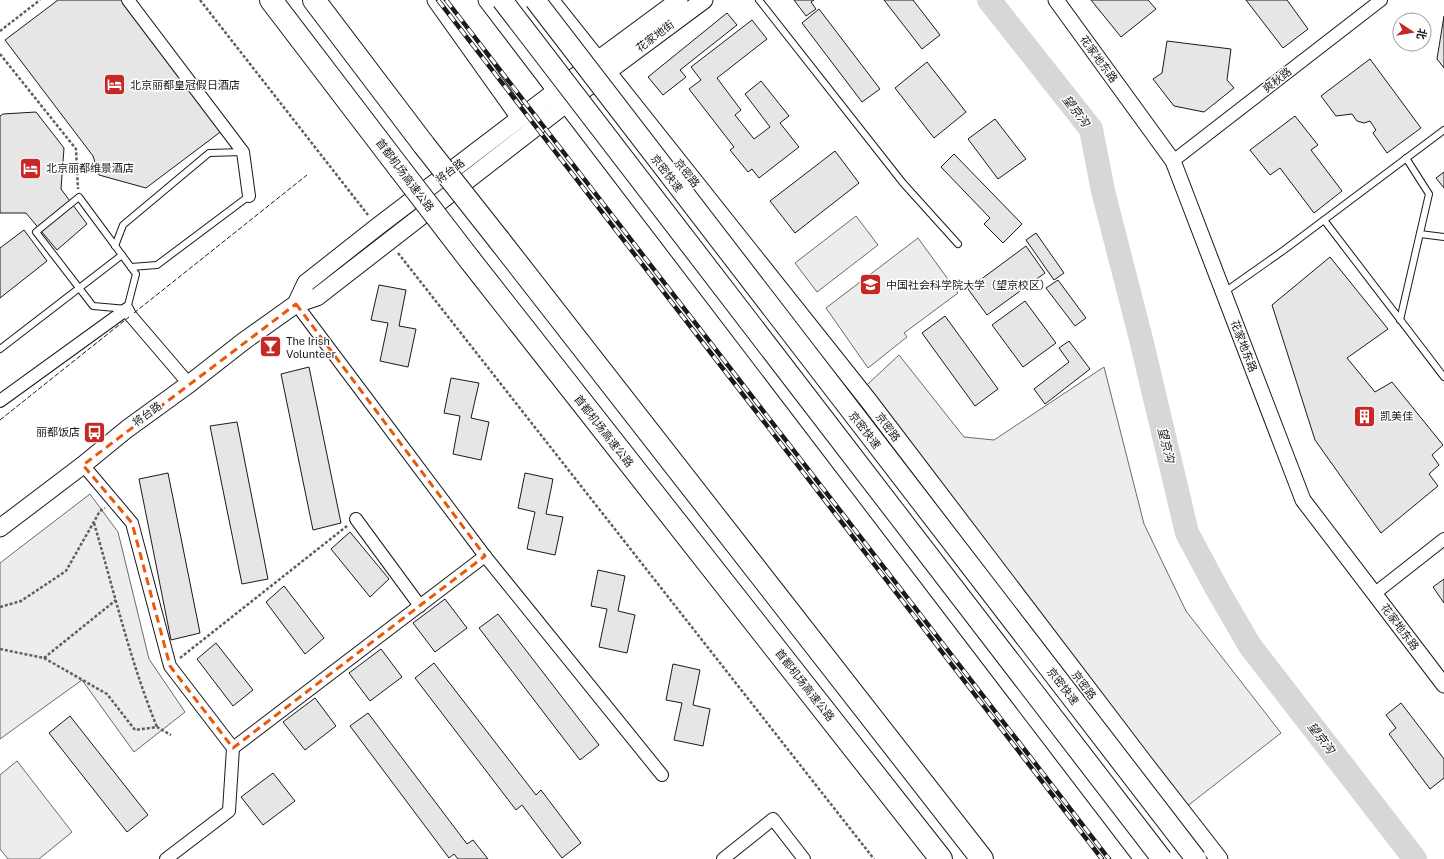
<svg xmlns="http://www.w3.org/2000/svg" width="1444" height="859" font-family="'Public Sans','Noto Sans SC',sans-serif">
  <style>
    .green { fill: #ededed; stroke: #6a6a6a }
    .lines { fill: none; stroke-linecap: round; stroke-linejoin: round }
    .river { stroke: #d7d7d7; stroke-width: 24 }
    .building { fill: #e6e6e6; stroke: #1a1a1a }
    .service-casing { stroke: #1a1a1a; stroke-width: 8 }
    .minor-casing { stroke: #1a1a1a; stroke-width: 14 }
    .tertiary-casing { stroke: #1a1a1a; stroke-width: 17 }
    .secondary-casing { stroke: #1a1a1a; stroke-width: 19 }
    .motorway-casing { stroke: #1a1a1a; stroke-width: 24 }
    .path { stroke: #5f5f5f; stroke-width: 2.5; stroke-dasharray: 3 2; stroke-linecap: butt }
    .service { stroke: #fff; stroke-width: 6 }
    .minor { stroke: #fff; stroke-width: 12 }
    .tertiary { stroke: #fff; stroke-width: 15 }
    .secondary { stroke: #fff; stroke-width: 17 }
    .motorway { stroke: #fff; stroke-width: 22 }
    .rail-casing { stroke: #1a1a1a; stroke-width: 4.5 }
    .rail { stroke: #fff; stroke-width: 3; stroke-dasharray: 9; stroke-linecap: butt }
    .trunk-bridge-casing { stroke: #1a1a1a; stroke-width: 22; stroke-linecap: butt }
    .motorway-bridge-casing { stroke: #1a1a1a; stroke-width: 24; stroke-linecap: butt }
    .trunk-bridge { stroke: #fff; stroke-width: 20 }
    .motorway-bridge { stroke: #fff; stroke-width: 22 }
    .fence { stroke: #1a1a1a; stroke-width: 1; stroke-dasharray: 5 2; stroke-linecap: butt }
    .marked { fill: none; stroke: #e8590c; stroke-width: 3; stroke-dasharray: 8 5; stroke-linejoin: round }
    .labels { text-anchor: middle; stroke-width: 3; stroke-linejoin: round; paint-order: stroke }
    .street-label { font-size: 11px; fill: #1a1a1a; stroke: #fff }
    .poi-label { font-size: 11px; fill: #1a1a1a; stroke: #fff; text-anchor: start }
    .water-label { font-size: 12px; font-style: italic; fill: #1a1a1a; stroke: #fff }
  </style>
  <rect width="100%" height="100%" fill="#fff"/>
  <!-- green -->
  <g class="green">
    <path d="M 856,216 L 878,245 L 817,292 L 795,263 Z"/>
    <path d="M 918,238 L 958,293 L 904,333 L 907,337 L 868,368 L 826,308 Z"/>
    <path d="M 899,355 L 964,437 L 994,440 L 1104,367 L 1144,524 L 1186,611 L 1281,733 L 1172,818 L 855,396 Z"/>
    <path d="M 90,494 L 118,532 L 149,659 L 185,712 L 134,752 L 82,680 L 0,739 L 0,563 Z"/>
    <path d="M 17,761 L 72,832 L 39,859 L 8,859 L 0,849 L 0,775 Z"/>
  </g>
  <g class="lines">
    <!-- river -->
    <path class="river" d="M 989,0 L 1091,129 L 1103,191 L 1141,339 L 1187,533 L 1217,589 L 1250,646 L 1415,859"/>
  </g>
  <!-- building -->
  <g class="building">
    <path d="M 58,0 L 122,0 L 223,130 L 146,188 L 99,175 L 93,156 L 5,40 Z"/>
    <path d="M 794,0 L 814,0 L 811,2 L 816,9 L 806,16 Z"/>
    <path d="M 884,0 L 913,0 L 940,35 L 922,49 Z"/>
    <path d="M 1091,0 L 1148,0 L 1156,9 L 1121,37 Z"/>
    <path d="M 1246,0 L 1287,0 L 1308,29 L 1283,48 Z"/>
    <path d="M 819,9 L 880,89 L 862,102 L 802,23 Z"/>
    <path d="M 727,13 L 737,25 L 680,70 L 686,77 L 663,95 L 648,77 Z"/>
    <path d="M 1444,16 L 1444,68 L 1437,59 Z"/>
    <path d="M 752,20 L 767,39 L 717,78 L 741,110 L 735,115 L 754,139 L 770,127 L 745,94 L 761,81 L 789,116 L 780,123 L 799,147 L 759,178 L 752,169 L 748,172 L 730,150 L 734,147 L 689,89 L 701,80 L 691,67 Z"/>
    <path d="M 1167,41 L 1231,49 L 1227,80 L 1234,88 L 1204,112 L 1174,106 L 1153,79 L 1162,73 Z"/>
    <path d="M 1370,59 L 1421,128 L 1387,153 L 1373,133 L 1376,130 L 1370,121 L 1364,123 L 1357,121 L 1352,114 L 1336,116 L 1321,96 Z"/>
    <path d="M 927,62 L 966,112 L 934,138 L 895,88 Z"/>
    <path d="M 36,112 L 64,148 L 61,189 L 87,224 L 57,250 L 26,213 L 0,213 L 0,116 L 3,114 Z"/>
    <path d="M 1295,116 L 1318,145 L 1311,150 L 1342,191 L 1314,213 L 1280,168 L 1270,175 L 1250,150 Z"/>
    <path d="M 995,119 L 1026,159 L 998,179 L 968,139 Z"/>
    <path d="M 835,151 L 859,183 L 795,233 L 770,201 Z"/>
    <path d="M 954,154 L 1022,224 L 1003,243 L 984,224 L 990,218 L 941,167 Z"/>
    <path d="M 1444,172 L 1444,188 L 1436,178 Z"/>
    <path d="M 24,230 L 47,261 L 0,298 L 0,248 Z"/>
    <path d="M 1036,233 L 1064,273 L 1054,280 L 1026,240 Z"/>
    <path d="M 1026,246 L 1045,273 L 987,315 L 968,289 Z"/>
    <path d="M 1330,257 L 1388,329 L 1347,358 L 1375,392 L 1392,382 L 1443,445 L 1432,455 L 1439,465 L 1429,474 L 1438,486 L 1381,533 L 1315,440 L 1272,305 Z"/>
    <path d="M 1058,280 L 1086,318 L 1075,326 L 1046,288 Z"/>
    <path d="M 379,285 L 406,290 L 399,326 L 416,329 L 408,367 L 380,361 L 388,323 L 371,320 Z"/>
    <path d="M 1025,301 L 1056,343 L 1023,367 L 992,325 Z"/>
    <path d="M 945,316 L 998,389 L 975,406 L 922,333 Z"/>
    <path d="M 1069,341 L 1090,369 L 1045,404 L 1034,389 L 1069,362 L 1059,348 Z"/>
    <path d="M 309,367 L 341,523 L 313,530 L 281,374 Z"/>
    <path d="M 451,378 L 479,383 L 471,418 L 489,422 L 481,460 L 453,454 L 460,416 L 444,413 Z"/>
    <path d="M 237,422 L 268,579 L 242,584 L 210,426 Z"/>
    <path d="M 168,473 L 200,633 L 171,640 L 139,479 Z"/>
    <path d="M 525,473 L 553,479 L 546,514 L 563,517 L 555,555 L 527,549 L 535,512 L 518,508 Z"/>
    <path d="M 350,532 L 389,579 L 370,597 L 331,549 Z"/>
    <path d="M 598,570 L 625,576 L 618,611 L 635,615 L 627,653 L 599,647 L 607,609 L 591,606 Z"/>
    <path d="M 1444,579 L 1444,603 L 1433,587 Z"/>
    <path d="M 284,586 L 324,638 L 305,654 L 266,602 Z"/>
    <path d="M 445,599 L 467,628 L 435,652 L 413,623 Z"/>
    <path d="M 498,614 L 599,745 L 580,760 L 479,628 Z"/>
    <path d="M 216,643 L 253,690 L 233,706 L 197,659 Z"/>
    <path d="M 381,649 L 402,677 L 370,701 L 349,673 Z"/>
    <path d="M 434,663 L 536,795 L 541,790 L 581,843 L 562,858 L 522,805 L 516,810 L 415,678 Z"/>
    <path d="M 673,664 L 700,670 L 693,705 L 710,709 L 703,746 L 674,740 L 682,703 L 666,700 Z"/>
    <path d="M 315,698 L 336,726 L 305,750 L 283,722 Z"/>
    <path d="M 1401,703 L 1444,759 L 1444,778 L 1430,789 L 1389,734 L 1396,728 L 1386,715 Z"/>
    <path d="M 368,713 L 467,844 L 473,840 L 488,859 L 458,859 L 454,854 L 449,858 L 350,726 Z"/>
    <path d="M 70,716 L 148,815 L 127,832 L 49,733 Z"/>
    <path d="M 273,773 L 295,801 L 263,825 L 241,797 Z"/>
  </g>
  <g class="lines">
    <defs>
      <g id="service">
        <path d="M 759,0 L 903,183 L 958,244"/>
        <path d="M 79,197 L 136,274 L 127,309 L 93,306 L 36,232 Z"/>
        <path d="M 1324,220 L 1444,377"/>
        <path d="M 1420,234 L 1444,237"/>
        <path d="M 115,246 L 123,225 L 209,153 L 243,152"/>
        <path d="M 131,267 L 157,265 L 249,196"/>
        <path d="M 1223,293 L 1284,250 L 1444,130"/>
        <path d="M 1400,320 L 1429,194 L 1406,158"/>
        <path d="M 0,349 L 122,255"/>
      </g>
      <g id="minor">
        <path d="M 128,0 L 243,152 L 249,196"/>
        <path d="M 1173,161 L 1381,0"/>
        <path d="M 296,304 L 485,556 L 662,775"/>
        <path d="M 0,401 L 127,309 L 130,315 L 189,384"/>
        <path d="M 83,465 L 132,523 L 170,666 L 233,748 L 229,811 L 166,859"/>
        <path d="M 356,519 L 420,606"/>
        <path d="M 1374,594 L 1444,539"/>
        <path d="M 233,748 L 485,556"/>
        <path d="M 723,859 L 773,819 L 804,859"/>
      </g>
      <path id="tertiary" d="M 1056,0 L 1173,161 L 1303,500 L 1444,685"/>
      <g id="secondary">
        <path d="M 436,0 L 520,118"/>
        <path d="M 487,0 L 1143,859"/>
        <path d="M 550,0 L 868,400 L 1145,764 L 1219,859"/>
        <path d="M 296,304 L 306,283 L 377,227 L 557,90 L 679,0"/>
        <path d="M 0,528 L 83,465 L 127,429 L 189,384 L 244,341 L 296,304 L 317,297 L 607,72 L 704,0"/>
      </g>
      <g id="motorway">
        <path d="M 271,0 L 400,169"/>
        <path d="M 314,0 L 424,145"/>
        <path d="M 499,240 L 982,859"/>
        <path d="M 470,260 L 941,859"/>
      </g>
    </defs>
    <!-- service casing -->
    <use href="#service" class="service-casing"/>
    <!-- minor casing -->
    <use href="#minor" class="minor-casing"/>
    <!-- tertiary casing -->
    <use href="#tertiary" class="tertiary-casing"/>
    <!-- secondary casing -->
    <use href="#secondary" class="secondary-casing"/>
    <!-- motorway casing -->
    <use href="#motorway" class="motorway-casing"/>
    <!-- path -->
    <g class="path">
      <path d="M 200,0 L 368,215"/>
      <path d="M 0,31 L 40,0"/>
      <path d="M 0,54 L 76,149 L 78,189"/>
      <path d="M 398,253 L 874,859"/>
      <path d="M 94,523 C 114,591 130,661 157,727"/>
      <path d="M 0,607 L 21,601 L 66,571 L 100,511 L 105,508"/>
      <path d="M 0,649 L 44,658 L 107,694 L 135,730 L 157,727 L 171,735"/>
      <path d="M 44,658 L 116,600"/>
      <path d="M 180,658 L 347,526"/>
    </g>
    <!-- service -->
    <use href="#service" class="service"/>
    <!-- minor -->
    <use href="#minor" class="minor"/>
    <!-- tertiary -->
    <use href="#tertiary" class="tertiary"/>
    <!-- secondary -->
    <use href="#secondary" class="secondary"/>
    <!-- motorway -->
    <use href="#motorway" class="motorway"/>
    <defs>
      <g id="rail">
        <path d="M 438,0 L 1102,859"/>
        <path d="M 446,0 L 1109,859"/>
      </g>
    </defs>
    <!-- rail casing -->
    <use href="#rail" class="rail-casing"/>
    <!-- rail -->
    <use href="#rail" class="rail"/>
    <defs>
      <g id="trunk-bridge">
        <path d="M 502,0 L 1162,859"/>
        <path d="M 535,0 L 1196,859"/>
      </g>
      <g id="motorway-bridge">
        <path d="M 424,145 L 499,240"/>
        <path d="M 400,169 L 470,260"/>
      </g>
    </defs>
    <!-- trunk-bridge casing -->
    <use href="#trunk-bridge" class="trunk-bridge-casing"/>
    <!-- motorway-bridge casing -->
    <use href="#motorway-bridge" class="motorway-bridge-casing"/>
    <!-- trunk-bridge -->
    <use href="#trunk-bridge" class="trunk-bridge"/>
    <!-- motorway-bridge -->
    <use href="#motorway-bridge" class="motorway-bridge"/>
    <!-- fence -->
    <g class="fence">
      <path d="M 134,313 L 307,175"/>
      <path d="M 0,420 L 129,317"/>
    </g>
  </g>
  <!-- marked area -->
  <path class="marked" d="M 296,304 L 485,556 L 233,748 L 170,666 L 132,523 L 83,465 Z"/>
  <!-- icons -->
  <defs>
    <symbol id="hotel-square" viewBox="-11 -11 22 22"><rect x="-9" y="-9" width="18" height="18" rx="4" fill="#c62828" stroke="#fff"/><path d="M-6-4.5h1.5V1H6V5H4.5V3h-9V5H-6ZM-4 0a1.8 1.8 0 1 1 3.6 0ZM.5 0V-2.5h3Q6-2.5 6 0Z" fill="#fff"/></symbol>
    <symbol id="university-square" viewBox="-11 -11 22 22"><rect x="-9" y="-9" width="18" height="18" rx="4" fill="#c62828" stroke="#fff"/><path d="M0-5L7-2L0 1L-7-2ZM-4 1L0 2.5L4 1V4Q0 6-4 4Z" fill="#fff"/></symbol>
    <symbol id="bar-square" viewBox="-11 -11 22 22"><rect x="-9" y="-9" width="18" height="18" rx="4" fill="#c62828" stroke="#fff"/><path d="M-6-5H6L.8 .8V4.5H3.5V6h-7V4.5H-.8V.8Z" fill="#fff"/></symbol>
    <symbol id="building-square" viewBox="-11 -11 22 22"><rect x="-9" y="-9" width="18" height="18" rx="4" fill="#c62828" stroke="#fff"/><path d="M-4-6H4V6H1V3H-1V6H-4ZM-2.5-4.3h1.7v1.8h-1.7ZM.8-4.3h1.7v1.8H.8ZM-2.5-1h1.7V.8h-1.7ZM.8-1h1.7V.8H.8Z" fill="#fff"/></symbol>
    <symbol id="bus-square" viewBox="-11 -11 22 22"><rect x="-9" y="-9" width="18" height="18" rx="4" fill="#c62828" stroke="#fff"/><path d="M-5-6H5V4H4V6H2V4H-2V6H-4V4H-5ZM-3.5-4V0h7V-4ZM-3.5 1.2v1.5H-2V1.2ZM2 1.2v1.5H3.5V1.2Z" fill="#fff"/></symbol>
  </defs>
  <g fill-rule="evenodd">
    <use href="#hotel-square" x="102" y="72" width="25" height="25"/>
    <use href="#hotel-square" x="18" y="156" width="25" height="25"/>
    <use href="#university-square" x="858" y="272" width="25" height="25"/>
    <use href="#bar-square" x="258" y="334" width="25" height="25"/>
    <use href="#building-square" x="1352" y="404" width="25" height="25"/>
    <use href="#bus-square" x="82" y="420" width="25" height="25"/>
  </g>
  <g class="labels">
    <!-- street labels -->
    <g class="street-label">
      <text transform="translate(655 36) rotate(-37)" y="4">花家地街</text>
      <text transform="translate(1099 59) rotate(54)" y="4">花家地东路</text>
      <text transform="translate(1277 80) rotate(-38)" y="4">爽秋路</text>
      <text transform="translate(450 171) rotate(-37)" y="4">将台路</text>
      <text transform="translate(667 173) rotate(52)" y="4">京密快速</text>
      <text transform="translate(687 173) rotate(51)" y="4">京密路</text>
      <text transform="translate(405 175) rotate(53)" y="4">首都机场高速公路</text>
      <text transform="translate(1244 346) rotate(69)" y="4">花家地东路</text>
      <text transform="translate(147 414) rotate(-36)" y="4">将台路</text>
      <text transform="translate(888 427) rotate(53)" y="4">京密路</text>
      <text transform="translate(865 430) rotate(52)" y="4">京密快速</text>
      <text transform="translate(604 431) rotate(52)" y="4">首都机场高速公路</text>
      <text transform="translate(1400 627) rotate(53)" y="4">花家地东路</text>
      <text transform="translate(805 685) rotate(52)" y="4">首都机场高速公路</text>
      <text transform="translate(1084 685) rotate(53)" y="4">京密路</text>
      <text transform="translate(1063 686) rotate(52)" y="4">京密快速</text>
    </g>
    <!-- poi labels -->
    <g class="poi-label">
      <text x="130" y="89">北京丽都皇冠假日酒店</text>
      <text x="46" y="172">北京丽都维景酒店</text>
      <text x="886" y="289">中国社会科学院大学（望京校区）</text>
      <text x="286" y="345">The Irish<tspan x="286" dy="13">Volunteer</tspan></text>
      <text x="1380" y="420">凯美佳</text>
      <text x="80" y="436" text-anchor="end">丽都饭店</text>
    </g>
    <!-- water labels -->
    <g class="water-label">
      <text transform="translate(1076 111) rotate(52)" y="4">望京沟</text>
      <text transform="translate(1166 445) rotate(76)" y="4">望京沟</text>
      <text transform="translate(1321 738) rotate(52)" y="4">望京沟</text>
    </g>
  </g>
  <!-- north arrow -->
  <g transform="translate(1412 32) rotate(102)"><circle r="19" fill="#ffffff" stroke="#a3a3a3"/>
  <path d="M0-3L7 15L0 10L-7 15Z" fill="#c62828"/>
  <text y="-6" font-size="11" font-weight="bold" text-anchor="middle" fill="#1a1a1a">北</text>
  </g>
</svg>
